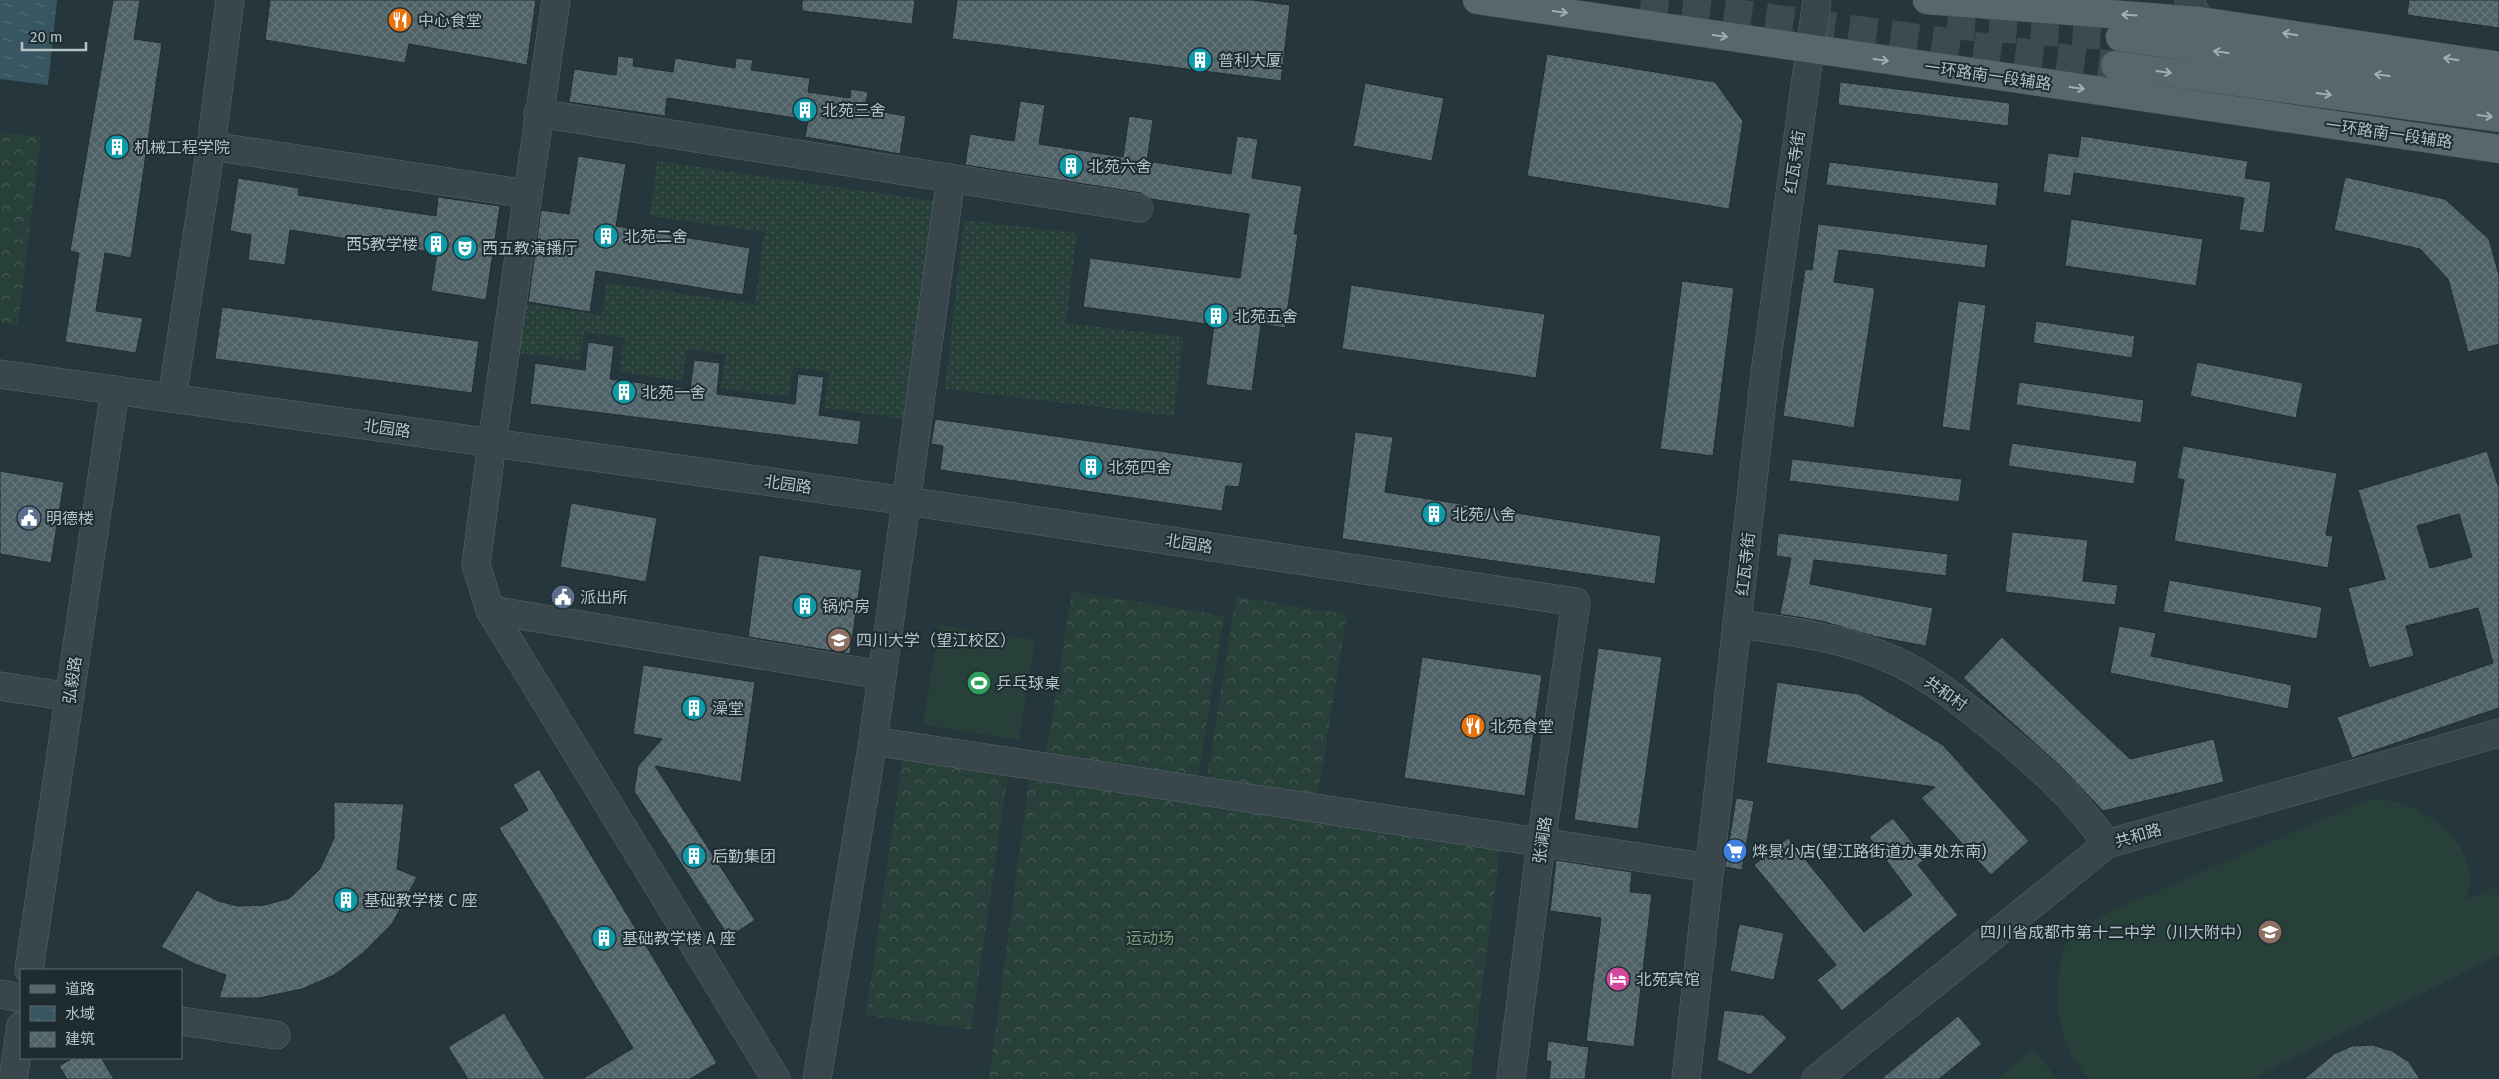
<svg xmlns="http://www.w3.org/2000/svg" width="2499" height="1079" font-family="'Fira Sans','Noto Sans SC',sans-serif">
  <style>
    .grass { fill: url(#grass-dots) }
    .forest { fill: url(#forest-crowns) }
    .garden { fill: #28403a }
    .water { fill: url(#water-ripples) }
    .building { fill: url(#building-cross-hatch); stroke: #202e34; fill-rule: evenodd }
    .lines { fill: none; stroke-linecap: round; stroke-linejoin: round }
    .major-tunnel { stroke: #3b4b52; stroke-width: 28; stroke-dasharray: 28 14; stroke-linecap: butt }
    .minor-casing { stroke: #57656b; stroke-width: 29 }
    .major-casing { stroke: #455359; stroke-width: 29 }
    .minor { stroke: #39474d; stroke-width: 28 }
    .major { stroke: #57676d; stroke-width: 28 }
    .oneway { stroke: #a2b0b6 }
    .labels { text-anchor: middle; stroke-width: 4; stroke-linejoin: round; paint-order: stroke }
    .poi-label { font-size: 16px; fill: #b5c2c8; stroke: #1e2c32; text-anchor: start }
    .street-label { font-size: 16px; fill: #b5c2c8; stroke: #1e2c32 }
    .park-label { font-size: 16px; fill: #779d74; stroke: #1e2c32 }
  </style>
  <defs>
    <pattern id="grass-dots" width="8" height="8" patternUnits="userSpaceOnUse" patternTransform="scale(1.25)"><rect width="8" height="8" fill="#28403a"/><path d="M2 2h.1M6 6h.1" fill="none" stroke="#455a55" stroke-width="1.8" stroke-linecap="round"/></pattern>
    <pattern id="forest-crowns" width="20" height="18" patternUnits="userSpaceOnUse" patternTransform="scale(1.25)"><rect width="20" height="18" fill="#28403a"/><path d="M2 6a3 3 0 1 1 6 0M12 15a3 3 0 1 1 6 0" fill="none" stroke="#455a55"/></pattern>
    <pattern id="water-ripples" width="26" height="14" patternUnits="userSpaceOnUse" patternTransform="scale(1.25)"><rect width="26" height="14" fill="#375661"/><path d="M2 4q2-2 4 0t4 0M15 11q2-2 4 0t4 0" fill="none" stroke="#526d76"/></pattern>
    <pattern id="building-cross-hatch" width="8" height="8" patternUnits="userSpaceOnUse" patternTransform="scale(1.25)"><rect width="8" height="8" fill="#4e6167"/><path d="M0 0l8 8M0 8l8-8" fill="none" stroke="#65767b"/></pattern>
  </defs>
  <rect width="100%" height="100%" fill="#25363d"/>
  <!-- grass -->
  <g class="grass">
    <path d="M 657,161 L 934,201 L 904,419 L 825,408 L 829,372 L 793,367 L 789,397 L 721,388 L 725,354 L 687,349 L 682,381 L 620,372 L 624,338 L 584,332 L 580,361 L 519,353 L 525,304 L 602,315 L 606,283 L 755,304 L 764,232 L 650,216 Z"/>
    <path d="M 964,220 L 1077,233 L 1066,323 L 1183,337 L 1174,416 L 945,389 Z"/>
  </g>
  <!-- forest -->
  <g class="forest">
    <path d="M 0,132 L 41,137 L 18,325 L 0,322 Z"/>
    <path d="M 1072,591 L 1224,616 L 1198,777 L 1046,753 Z"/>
    <path d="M 1236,597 L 1347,614 L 1318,795 L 1207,777 Z"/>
    <path d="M 905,740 L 1011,755 L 971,1030 L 866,1015 Z"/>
    <path d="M 1029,779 L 1501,844 L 1470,1079 L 989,1079 Z"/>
  </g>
  <!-- garden -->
  <g class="garden">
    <path d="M 939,625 L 1035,640 L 1019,740 L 923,725 Z"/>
    <path d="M 2370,799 C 2411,799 2458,825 2469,868 C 2472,876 2468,889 2468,899 L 2494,887 L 2499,896 L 2499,955 L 2252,1079 L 2090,1079 C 2061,1052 2053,1005 2060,968 C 2061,963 2061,955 2063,950 C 2073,931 2094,921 2111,911 Z"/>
    <path d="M 2033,1049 L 2058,1079 L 1997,1079 Z"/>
  </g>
  <!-- water -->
  <path class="water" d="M 0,0 L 57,0 L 48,85 L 0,79 Z"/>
  <!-- building -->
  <g class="building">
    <path d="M 113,0 L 140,0 L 134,39 L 162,43 L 131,258 L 105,253 L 96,311 L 143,318 L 136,353 L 65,342 L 79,253 L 70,251 Z"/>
    <path d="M 270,0 L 536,0 L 527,65 L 409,44 L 405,63 L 265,40 Z"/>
    <path d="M 802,0 L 915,0 L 912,24 L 802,11 Z"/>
    <path d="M 957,0 L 1252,0 L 1290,5 L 1281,81 L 952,39 Z"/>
    <path d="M 2409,0 L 2499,0 L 2499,28 L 2407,15 Z"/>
    <path d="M 1547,54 L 1715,82 L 1743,121 L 1729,209 L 1527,176 Z"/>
    <path d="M 618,56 L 634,58 L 633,66 L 673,72 L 675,58 L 735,68 L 736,58 L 753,60 L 751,70 L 810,78 L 808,92 L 850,98 L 851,89 L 868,92 L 865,109 L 906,116 L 900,154 L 805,137 L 808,120 L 667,98 L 665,116 L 569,102 L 574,69 L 616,75 Z"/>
    <path d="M 1840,82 L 2010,103 L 2008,126 L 1838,105 Z"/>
    <path d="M 1365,83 L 1444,98 L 1432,161 L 1353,146 Z"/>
    <path d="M 1020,101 L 1045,105 L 1039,144 L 1123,157 L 1129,116 L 1153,120 L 1147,161 L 1231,174 L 1237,136 L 1258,139 L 1252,178 L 1302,186 L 1294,234 L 1298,234 L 1285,328 L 1261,324 L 1252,391 L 1206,385 L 1214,325 L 1083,307 L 1090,258 L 1240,278 L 1249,214 L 1151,199 L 1141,193 L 965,165 L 970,134 L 1014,141 Z"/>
    <path d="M 2081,136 L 2248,161 L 2245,178 L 2271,182 L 2264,233 L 2239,230 L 2244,198 L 2074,173 L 2071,196 L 2043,192 L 2048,153 L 2078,157 Z"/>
    <path d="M 578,156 L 626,164 L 616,226 L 750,248 L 743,295 L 596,271 L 590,312 L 528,302 L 541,210 L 569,214 Z"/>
    <path d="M 1829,162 L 1999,183 L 1996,206 L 1826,185 Z"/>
    <path d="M 2345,177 L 2445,199 L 2489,239 L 2499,275 L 2499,344 L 2468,352 L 2448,279 L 2420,249 L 2334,230 Z"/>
    <path d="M 238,178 L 299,188 L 298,195 L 436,216 L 438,197 L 500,206 L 486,300 L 431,291 L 437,253 L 290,230 L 285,265 L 248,260 L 251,235 L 230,231 Z"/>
    <path d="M 2071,219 L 2203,239 L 2196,286 L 2065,266 Z"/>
    <path d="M 1818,224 L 1988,245 L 1985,268 L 1839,250 L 1834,282 L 1875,288 L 1854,428 L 1783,416 L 1805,269 L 1812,270 Z"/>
    <path d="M 1682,281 L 1734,288 L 1713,456 L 1660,449 Z"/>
    <path d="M 1351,285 L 1545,314 L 1536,378 L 1342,349 Z"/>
    <path d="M 1958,301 L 1986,305 L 1970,431 L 1942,427 Z"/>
    <path d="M 222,307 L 479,341 L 472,393 L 215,359 Z"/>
    <path d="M 2036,321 L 2135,336 L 2132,358 L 2033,343 Z"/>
    <path d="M 588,342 L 614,346 L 610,379 L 690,389 L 694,360 L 720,363 L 717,394 L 795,404 L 798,374 L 824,377 L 819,415 L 861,421 L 858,445 L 530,404 L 535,363 L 585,370 Z"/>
    <path d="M 2197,362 L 2303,383 L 2296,418 L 2190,396 Z"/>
    <path d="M 2019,382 L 2144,400 L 2141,423 L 2016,405 Z"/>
    <path d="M 935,419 L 1243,463 L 1239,487 L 1226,486 L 1222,511 L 940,470 L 943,446 L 931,444 Z"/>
    <path d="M 1355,432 L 1393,437 L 1385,492 L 1661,536 L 1655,584 L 1342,539 Z"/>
    <path d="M 2012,443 L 2137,461 L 2134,484 L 2008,466 Z"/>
    <path d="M 2183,446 L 2337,473 L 2326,535 L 2333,536 L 2328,568 L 2174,541 L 2184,480 L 2177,478 Z"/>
    <path d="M 2487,451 L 2499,488 L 2499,708 L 2352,758 L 2337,717 L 2493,663 L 2478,608 L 2406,626 L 2414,656 L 2369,668 L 2348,588 L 2385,579 L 2358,490 ZM 2459,514 L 2472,557 L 2430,568 L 2417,526 Z"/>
    <path d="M 1792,459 L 1962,479 L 1959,502 L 1789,481 Z"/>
    <path d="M 0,471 L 64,482 L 51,563 L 0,554 Z"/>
    <path d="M 571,503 L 657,518 L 646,582 L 560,567 Z"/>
    <path d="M 2012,532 L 2088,540 L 2083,581 L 2118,585 L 2115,605 L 2005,592 Z"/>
    <path d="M 1778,533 L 1948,554 L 1946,576 L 1814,560 L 1810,584 L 1933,608 L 1926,646 L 1877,637 L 1821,621 L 1780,614 L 1791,558 L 1776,556 Z"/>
    <path d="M 759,555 L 862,570 L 850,654 L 748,637 Z"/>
    <path d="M 2169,580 L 2322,607 L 2317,639 L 2163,612 Z"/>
    <path d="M 2119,626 L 2156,633 L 2151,656 L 2292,685 L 2288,709 L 2110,673 Z"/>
    <path d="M 2002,637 L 2130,759 L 2214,739 L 2224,782 L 2103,811 L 2061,767 L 1963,678 Z"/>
    <path d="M 1598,648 L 1662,657 L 1638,829 L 1574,820 Z"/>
    <path d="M 1422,657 L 1542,675 L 1525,796 L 1404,778 Z"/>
    <path d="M 643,665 L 755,682 L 741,782 L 655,766 L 755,920 L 729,937 L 634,791 L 638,766 L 662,739 L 633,734 Z"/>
    <path d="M 1777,682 L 1859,694 L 1943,745 L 2029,841 L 1991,875 L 1921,798 L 1935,787 L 1766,763 Z"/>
    <path d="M 539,769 L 717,1063 L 690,1079 L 582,1079 L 633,1048 L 499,828 L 528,810 L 513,785 Z"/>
    <path d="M 1736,798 L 1754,801 L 1742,870 L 1725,867 Z"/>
    <path d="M 334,802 L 404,804 L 397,869 L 417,877 L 392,924 L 363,953 L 334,975 L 302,989 L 259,998 L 219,998 L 226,975 L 195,964 L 161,947 L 197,890 L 218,901 L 238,906 L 265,905 L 290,898 L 320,869 L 334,838 Z"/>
    <path d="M 1893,818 L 1925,859 L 1918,865 L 1958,915 L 1842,1011 L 1817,980 L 1836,965 L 1754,865 L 1788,838 L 1864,932 L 1912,895 L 1869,837 Z"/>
    <path d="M 1556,860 L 1632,872 L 1630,892 L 1652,894 L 1634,1047 L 1586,1041 L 1601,918 L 1550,911 Z"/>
    <path d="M 1739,924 L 1784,933 L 1774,980 L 1730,971 Z"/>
    <path d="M 1724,1010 L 1763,1015 L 1787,1038 L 1750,1075 L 1717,1060 Z"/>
    <path d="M 504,1013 L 545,1079 L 468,1079 L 448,1047 Z"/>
    <path d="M 1958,1016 L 1982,1044 L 1939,1079 L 1881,1079 Z"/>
    <path d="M 1548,1041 L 1589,1047 L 1585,1079 L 1549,1079 L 1551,1061 L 1546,1061 Z"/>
    <path d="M 2372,1045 L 2392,1051 L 2409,1062 L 2420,1079 L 2304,1079 L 2334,1054 L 2352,1046 Z"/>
    <path d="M 73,1058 L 101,1058 L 114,1079 L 67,1079 L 59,1066 Z"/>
  </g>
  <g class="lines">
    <!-- major-tunnel -->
    <g class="major-tunnel">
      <path d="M 1641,0 L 2115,65"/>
      <path d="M 1947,25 L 2120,37"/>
    </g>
    <defs>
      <g id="minor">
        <path d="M 556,0 L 492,443 L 476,565 L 490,610 L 776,1079"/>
        <path d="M 2189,0 L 2200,21"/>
        <path d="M 538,113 L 1139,208"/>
        <path d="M 211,146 L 527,194"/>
        <path d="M 0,374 L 907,501 L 1576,602 L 1541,843 L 1511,1079"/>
        <path d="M 172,398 L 211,146 L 230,0"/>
        <path d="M 490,610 L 882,675"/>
        <path d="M 1739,624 C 1791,631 1845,638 1893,660 C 1927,675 1955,698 1984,721 C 2030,758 2074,796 2107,844"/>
        <path d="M 0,686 L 70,697"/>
        <path d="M 873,741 L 1710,868"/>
        <path d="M 29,970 L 115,390"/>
        <path d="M 0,994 L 21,998"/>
        <path d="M 181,1021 L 276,1035"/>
        <path d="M 13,1079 L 21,1026"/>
        <path d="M 817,1079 L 873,741 L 951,178"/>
        <path d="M 1686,1079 L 1765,373 L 1817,0"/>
        <path d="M 1816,1079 L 2107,844 L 2499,733"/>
      </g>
      <g id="major">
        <path d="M 1477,0 L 2499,149"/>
        <path d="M 1927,0 L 2200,21 L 2499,66"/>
        <path d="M 2120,37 L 2499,92"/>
        <path d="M 2115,65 L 2499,118"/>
      </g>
    </defs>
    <!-- minor casing -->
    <use href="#minor" class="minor-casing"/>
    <!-- major casing -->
    <use href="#major" class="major-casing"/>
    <!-- minor -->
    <use href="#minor" class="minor"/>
    <!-- major -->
    <use href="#major" class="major"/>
  </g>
  <!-- one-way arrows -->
  <defs><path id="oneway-shaft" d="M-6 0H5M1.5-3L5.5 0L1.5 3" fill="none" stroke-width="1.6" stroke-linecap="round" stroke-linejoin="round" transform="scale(1.25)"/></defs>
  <g class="oneway">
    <use href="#oneway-shaft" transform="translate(1560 12) rotate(8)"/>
    <use href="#oneway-shaft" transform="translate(2129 15) rotate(-176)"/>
    <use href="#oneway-shaft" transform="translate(2290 34) rotate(-171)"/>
    <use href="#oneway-shaft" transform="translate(1720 36) rotate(8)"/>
    <use href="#oneway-shaft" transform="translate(2221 52) rotate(-172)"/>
    <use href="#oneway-shaft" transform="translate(2451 59) rotate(-171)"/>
    <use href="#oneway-shaft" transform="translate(1881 60) rotate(8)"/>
    <use href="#oneway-shaft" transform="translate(2164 72) rotate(8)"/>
    <use href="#oneway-shaft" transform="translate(2382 75) rotate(-172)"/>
    <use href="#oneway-shaft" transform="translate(2077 88) rotate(8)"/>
    <use href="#oneway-shaft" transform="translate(2324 94) rotate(8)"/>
    <use href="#oneway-shaft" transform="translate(2485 116) rotate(8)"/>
  </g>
  <!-- icons -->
  <defs>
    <symbol id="restaurant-disc" viewBox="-11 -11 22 22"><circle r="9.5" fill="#e8710a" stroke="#1e2c32"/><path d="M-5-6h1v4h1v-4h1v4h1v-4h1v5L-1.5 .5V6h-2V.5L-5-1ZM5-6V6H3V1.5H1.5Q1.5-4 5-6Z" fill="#fff"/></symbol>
    <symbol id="building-disc" viewBox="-11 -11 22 22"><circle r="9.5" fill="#0f9aa8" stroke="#1e2c32"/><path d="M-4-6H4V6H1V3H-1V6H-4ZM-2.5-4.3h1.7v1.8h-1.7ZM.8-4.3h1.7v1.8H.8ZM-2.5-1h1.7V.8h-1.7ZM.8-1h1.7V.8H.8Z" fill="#fff"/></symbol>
    <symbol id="theatre-disc" viewBox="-11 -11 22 22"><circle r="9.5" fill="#0f9aa8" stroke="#1e2c32"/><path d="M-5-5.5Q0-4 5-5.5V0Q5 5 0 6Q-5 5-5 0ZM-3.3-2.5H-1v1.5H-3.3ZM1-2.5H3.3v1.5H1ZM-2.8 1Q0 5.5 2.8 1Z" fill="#fff"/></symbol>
    <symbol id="civic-disc" viewBox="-11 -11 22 22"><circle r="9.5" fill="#5c6f8a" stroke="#1e2c32"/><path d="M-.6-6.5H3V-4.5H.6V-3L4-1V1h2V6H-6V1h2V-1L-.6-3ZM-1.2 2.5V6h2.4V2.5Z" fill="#fff"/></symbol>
    <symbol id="university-disc" viewBox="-11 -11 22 22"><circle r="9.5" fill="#8d6e63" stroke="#1e2c32"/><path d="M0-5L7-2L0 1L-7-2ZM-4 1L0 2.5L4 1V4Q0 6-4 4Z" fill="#fff"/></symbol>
    <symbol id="stadium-disc" viewBox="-11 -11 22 22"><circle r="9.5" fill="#2e9e5b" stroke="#1e2c32"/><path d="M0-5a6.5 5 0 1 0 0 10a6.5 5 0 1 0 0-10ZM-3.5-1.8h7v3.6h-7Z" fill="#fff"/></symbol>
    <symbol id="supermarket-disc" viewBox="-11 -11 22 22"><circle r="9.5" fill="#3f7fe0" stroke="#1e2c32"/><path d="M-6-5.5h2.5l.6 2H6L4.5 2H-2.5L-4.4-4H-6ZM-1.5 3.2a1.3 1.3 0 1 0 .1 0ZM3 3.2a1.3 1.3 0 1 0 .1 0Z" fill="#fff"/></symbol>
    <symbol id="school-disc" viewBox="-11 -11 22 22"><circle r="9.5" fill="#8d6e63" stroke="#1e2c32"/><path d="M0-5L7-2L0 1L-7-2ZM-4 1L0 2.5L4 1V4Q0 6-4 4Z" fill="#fff"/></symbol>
    <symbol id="hotel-disc" viewBox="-11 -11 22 22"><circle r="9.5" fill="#d1479c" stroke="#1e2c32"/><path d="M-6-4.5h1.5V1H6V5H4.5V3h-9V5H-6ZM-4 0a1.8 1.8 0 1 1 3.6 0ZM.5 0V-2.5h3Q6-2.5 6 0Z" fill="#fff"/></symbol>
  </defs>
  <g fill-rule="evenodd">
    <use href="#restaurant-disc" x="386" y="6" width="28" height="28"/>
    <use href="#building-disc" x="1186" y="46" width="28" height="28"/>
    <use href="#building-disc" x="791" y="96" width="28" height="28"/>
    <use href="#building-disc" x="103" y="133" width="28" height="28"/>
    <use href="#building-disc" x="1057" y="152" width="28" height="28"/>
    <use href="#building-disc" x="592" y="222" width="28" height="28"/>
    <use href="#building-disc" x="422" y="230" width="28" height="28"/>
    <use href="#theatre-disc" x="451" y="234" width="28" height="28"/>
    <use href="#building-disc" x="1202" y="302" width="28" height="28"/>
    <use href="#building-disc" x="610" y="378" width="28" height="28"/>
    <use href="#building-disc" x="1077" y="453" width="28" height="28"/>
    <use href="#building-disc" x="1420" y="500" width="28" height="28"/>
    <use href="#civic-disc" x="15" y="504" width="28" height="28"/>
    <use href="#civic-disc" x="549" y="583" width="28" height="28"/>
    <use href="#building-disc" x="791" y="592" width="28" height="28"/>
    <use href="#university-disc" x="825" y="626" width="28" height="28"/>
    <use href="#stadium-disc" x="965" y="669" width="28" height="28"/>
    <use href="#building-disc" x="680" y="694" width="28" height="28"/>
    <use href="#restaurant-disc" x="1459" y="712" width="28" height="28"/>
    <use href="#supermarket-disc" x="1721" y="837" width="28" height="28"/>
    <use href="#building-disc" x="680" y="842" width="28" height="28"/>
    <use href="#building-disc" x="332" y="886" width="28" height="28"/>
    <use href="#school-disc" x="2256" y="918" width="28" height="28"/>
    <use href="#building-disc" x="590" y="924" width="28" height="28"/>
    <use href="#hotel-disc" x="1604" y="965" width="28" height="28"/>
  </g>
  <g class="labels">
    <!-- poi labels -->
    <g class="poi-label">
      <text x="418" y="26">中心食堂</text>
      <text x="1218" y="66">普利大厦</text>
      <text x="822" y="116">北苑三舍</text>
      <text x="134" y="153">机械工程学院</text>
      <text x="1088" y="172">北苑六舍</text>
      <text x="624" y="242">北苑二舍</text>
      <text x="418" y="250" text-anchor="end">西5教学楼</text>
      <text x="482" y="254">西五教演播厅</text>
      <text x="1234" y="322">北苑五舍</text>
      <text x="642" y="398">北苑一舍</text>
      <text x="1108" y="473">北苑四舍</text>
      <text x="1452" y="520">北苑八舍</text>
      <text x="46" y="524">明德楼</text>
      <text x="580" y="603">派出所</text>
      <text x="822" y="612">锅炉房</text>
      <text x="856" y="646">四川大学（望江校区）</text>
      <text x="996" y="689">乒乓球桌</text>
      <text x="712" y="714">澡堂</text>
      <text x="1490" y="732">北苑食堂</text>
      <text x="1752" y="857">烨景小店(望江路街道办事处东南)</text>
      <text x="712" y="862">后勤集团</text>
      <text x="364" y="906">基础教学楼 C 座</text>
      <text x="2252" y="938" text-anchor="end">四川省成都市第十二中学（川大附中）</text>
      <text x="622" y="944">基础教学楼 A 座</text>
      <text x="1636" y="985">北苑宾馆</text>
    </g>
    <!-- street labels -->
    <g class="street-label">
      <text transform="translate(1988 75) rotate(8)" y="6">一环路南一段辅路</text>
      <text transform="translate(2389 133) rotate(8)" y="6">一环路南一段辅路</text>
      <text transform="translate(1794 162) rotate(-82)" y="6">红瓦寺街</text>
      <text transform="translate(387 428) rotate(8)" y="6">北园路</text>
      <text transform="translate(788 484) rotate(8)" y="6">北园路</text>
      <text transform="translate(1189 543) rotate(9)" y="6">北园路</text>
      <text transform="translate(1745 564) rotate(-84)" y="6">红瓦寺街</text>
      <text transform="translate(72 680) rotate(-82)" y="6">弘毅路</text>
      <text transform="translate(1946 693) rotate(35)" y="6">共和村</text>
      <text transform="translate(2138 835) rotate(-16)" y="6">共和路</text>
      <text transform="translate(1542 840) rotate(-82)" y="6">张澜路</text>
    </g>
    <!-- park labels -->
    <g class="park-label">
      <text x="1150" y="944">运动场</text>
    </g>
  </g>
  <!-- legend -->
  <rect x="20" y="969" width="162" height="90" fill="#1e2c32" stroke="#5a686e"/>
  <rect x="30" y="985" width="25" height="8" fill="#57676d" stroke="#5a686e"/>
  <text x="65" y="994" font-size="15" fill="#b5c2c8">道路</text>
  <rect x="30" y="1006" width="25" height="15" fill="url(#water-ripples)" stroke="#5a686e"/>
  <text x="65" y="1019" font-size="15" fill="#b5c2c8">水域</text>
  <rect x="30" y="1032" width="25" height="15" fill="url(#building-cross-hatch)" stroke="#5a686e"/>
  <text x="65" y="1044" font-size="15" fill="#b5c2c8">建筑</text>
  <!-- scale -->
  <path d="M22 42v8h64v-8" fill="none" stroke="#b5c2c8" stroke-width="2.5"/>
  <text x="30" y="42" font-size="15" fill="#b5c2c8" stroke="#1e2c32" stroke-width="4" paint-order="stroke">20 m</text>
</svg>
